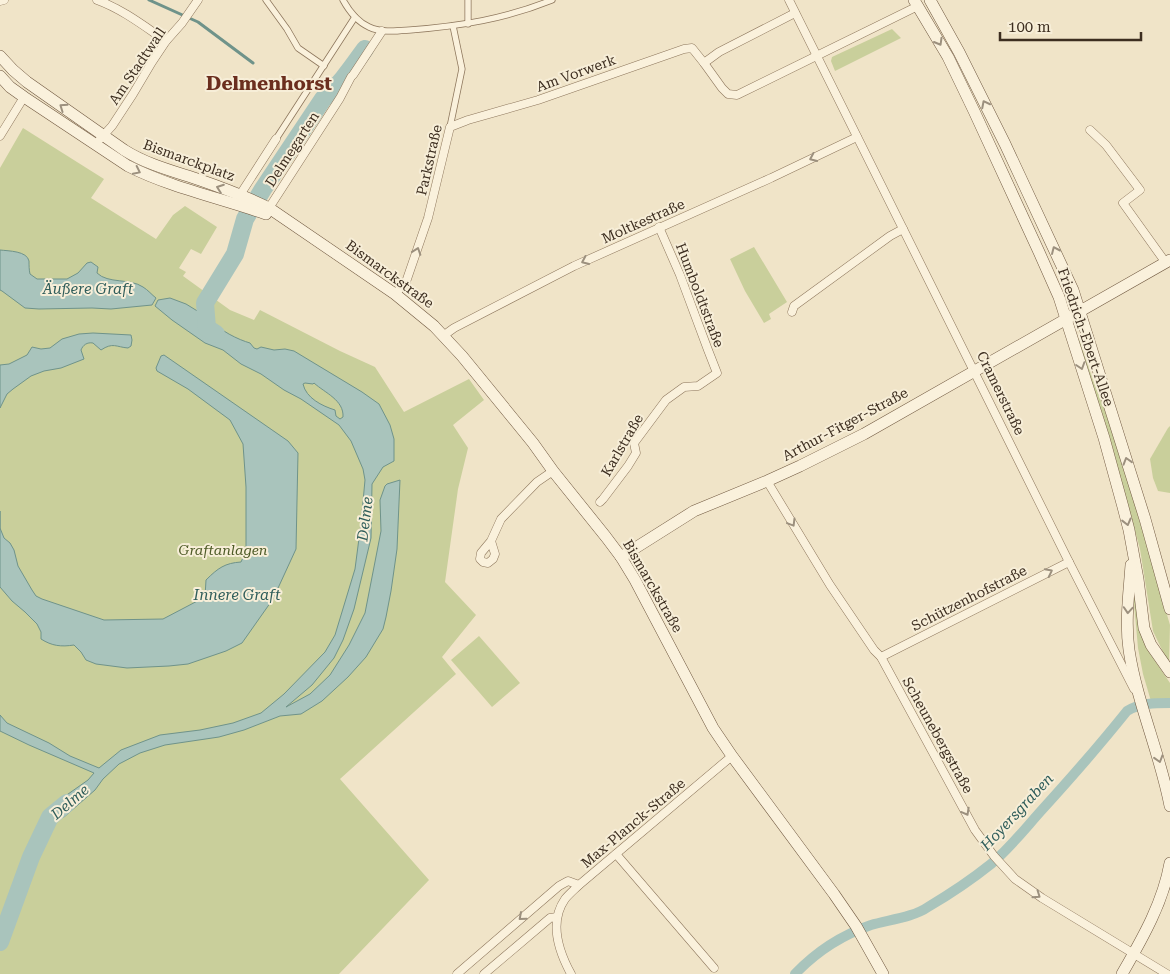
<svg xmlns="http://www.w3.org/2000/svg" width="1170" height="974" font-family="'Roboto Serif',serif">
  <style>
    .green { fill: #c9cf9b }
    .water { fill: #a9c4bc; stroke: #6f938a; fill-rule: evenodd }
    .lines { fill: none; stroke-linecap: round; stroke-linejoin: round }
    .stream { stroke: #6f938a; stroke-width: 3 }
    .canal { stroke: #a9c4bc; stroke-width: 10 }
    .river { stroke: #a9c4bc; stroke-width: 18 }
    .pedestrian-casing { stroke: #8d765c; stroke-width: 7 }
    .minor-casing { stroke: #8d765c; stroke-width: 9 }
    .secondary-casing { stroke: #6f573f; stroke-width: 12 }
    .pedestrian { stroke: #faf1dc; stroke-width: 5.5 }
    .minor { stroke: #faf1dc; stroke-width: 8 }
    .secondary { stroke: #faf1dc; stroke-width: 11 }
    .oneway { stroke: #9c907e }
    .labels { text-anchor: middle; stroke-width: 4; stroke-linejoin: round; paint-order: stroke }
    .street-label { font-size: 14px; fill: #3d2e20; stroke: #f7eed8 }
    .park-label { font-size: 14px; font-style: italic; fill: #4d5a26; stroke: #f7eed8 }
    .water-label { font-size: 15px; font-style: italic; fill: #2f5d5a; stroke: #f7eed8 }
    .district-label { font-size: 19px; font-weight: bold; fill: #6b2e1e; stroke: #f7eed8 }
  </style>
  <rect width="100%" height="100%" fill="#f0e4c8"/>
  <!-- green -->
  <g class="green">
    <path d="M 892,29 L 901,38 L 835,71 L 831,61 L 832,57 Z"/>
    <path d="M 23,128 L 104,179 L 91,198 L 156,239 L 173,215 L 185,206 L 217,227 L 201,254 L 191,249 L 179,268 L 186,272 L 183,276 L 230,310 L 254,320 L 260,310 L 340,351 L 375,367 L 404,412 L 469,379 L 484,400 L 453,425 L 468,448 L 458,489 L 445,582 L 476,615 L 442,657 L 456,674 L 340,779 L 429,880 L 339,974 L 0,974 L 0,168 Z"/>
    <path d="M 754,247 L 787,302 L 769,314 L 771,319 L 764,323 L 745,291 L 730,259 Z"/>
    <path d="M 1077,339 L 1079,339 L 1094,383 L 1105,410 L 1128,481 L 1170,625 L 1169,662 L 1163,652 L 1153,631 L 1140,549 L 1108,432 Z"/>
    <path d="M 1170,426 L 1170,493 L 1158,491 L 1153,478 L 1150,459 L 1168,428 Z"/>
    <path d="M 1133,592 L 1135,592 L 1143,639 L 1149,652 L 1170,683 L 1170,708 L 1153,708 L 1143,674 L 1138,648 Z"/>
    <path d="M 479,636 L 520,683 L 492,707 L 451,660 Z"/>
  </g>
  <!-- water -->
  <g class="water">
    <path d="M 0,250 C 9,251 27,251 29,261 C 29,265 29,270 30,274 L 37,279 L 67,279 L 78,273 L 87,263 L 91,262 L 98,267 L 97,273 C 108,284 130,278 143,287 C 148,290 152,295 156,298 L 152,305 L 111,309 L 92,308 L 39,309 L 25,308 L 2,291 L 0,290 Z"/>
    <path d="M 170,298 L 186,304 L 212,320 C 218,330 239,340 250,343 L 254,348 L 257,349 L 261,347 L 274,350 L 285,349 L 294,351 L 362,392 L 379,404 L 390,425 L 394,439 L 394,461 L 383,467 L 372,484 L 371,538 L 354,609 L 343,640 L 334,658 L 312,685 L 286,707 L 310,694 L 330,675 L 349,645 L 365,613 L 381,531 L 380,500 L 385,486 L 387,484 L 400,480 L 397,549 L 391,591 L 386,617 L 383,629 L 366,657 L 348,677 L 322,701 L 301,714 L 280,716 L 244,730 L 219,737 L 165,745 L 140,753 L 119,764 L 103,779 L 95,790 L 64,817 L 50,817 L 47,813 L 61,799 L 88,780 L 94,773 L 29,745 L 0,731 L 0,715 L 7,723 L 49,743 L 70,756 L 99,768 L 121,750 L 160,735 L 200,730 L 233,723 L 261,713 L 284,694 L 325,652 L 335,635 L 355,569 L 361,523 L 365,480 L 363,469 L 351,441 L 339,425 L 301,399 L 284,390 L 261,374 L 241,364 L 223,350 L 205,343 L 172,320 L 155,306 L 158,300 ZM 305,383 L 313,384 L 314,383 C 325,393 344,400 343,417 L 340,419 L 336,416 L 335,410 C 322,406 306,398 303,384 Z"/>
    <path d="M 93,333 L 131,335 L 132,340 L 131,346 L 128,348 C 116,347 113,342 101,350 L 93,343 C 87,342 83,345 81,350 L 84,359 L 61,368 L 44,371 L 31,376 L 13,389 L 7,394 L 0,408 L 0,365 L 9,364 L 27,355 L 32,347 L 41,349 L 50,348 L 62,339 L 79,334 Z"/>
    <path d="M 164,355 L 288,441 L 298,453 L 296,549 L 273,599 L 242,643 L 226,651 L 188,664 L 169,666 L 127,668 L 96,664 L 86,660 L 81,652 L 74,645 C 61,647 52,646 41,639 L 41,632 L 37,624 L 25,612 L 12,601 L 0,587 L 0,511 L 0,528 L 4,538 L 10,543 L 14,550 L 18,566 L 32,590 L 36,596 L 42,599 L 104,620 L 163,619 L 205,597 L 206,580 C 218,568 225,563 241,562 L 246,551 L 246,487 L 243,444 L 230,420 L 188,389 L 157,371 L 156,368 L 161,356 Z"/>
  </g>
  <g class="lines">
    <!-- stream -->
    <path class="stream" d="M 149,0 L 198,22 L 253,63"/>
    <!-- canal -->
    <path class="canal" d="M 795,974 C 815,953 842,935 871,925 C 888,920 914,917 928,907 C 950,894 971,880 991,864 C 1009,849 1024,830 1040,812 C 1070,779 1099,746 1127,711 C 1140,703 1155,703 1170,703"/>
    <!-- river -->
    <g class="river">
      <path d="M 216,334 L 207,328 L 205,303 L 235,254 L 245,219 L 263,189 L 323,99 C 340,85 352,67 365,49"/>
      <path d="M 0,942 L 31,857 L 50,817 L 67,803"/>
    </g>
    <defs>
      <g id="pedestrian">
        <path d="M 266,0 L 287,29 L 298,48 L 324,66"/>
        <path d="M 343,0 C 349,11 358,22 369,27 C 381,33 397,31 410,30 C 461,26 505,19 552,0"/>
        <path d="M 468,24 L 468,0"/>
        <path d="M 450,127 L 462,69 L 453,26"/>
        <path d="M 276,139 L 355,17"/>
      </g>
      <g id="minor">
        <path d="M 97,0 C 122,9 144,26 166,41"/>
        <path d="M 789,0 L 1069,562 L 1134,689"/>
        <path d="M 0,1 L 4,0"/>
        <path d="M 704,63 L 719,52 L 795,13"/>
        <path d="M 353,75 L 382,31"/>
        <path d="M 1090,130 L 1106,145 L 1140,190 L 1123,203 L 1166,263"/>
        <path d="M 0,136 L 24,97"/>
        <path d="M 100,139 L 112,126 L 133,94 L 152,62 L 166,41 L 182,23 L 198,0"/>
        <path d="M 238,198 L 276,139"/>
        <path d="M 269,208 L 340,98 L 351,77"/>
        <path d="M 395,294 L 406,282 L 428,218 L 450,127 L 468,120 L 538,100 L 684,49 L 692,48 L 704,63 L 722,88 L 728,94 L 737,95 L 918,6"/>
        <path d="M 792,312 L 794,306 L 890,236 L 903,229"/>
        <path d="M 443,336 L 454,328 L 574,266 L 771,178 L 857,137"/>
        <path d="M 767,481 L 830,585 L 874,650 L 881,657 L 975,830 L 994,856 L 1015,879 L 1042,898 L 1167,974"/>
        <path d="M 600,502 L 603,499 L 628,466 L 636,453 L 634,443 L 666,400 L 684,387 L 698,386 L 717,373 L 708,350 L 680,275 L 659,227"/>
        <path d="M 491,541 L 495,554 L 493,559 L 488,563 L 483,562 L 480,559 L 481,553 L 491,541 L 501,519 L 537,482 L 553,471"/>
        <path d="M 881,657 L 1069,562"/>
        <path d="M 616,854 L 714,968"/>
        <path d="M 457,974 L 559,886 L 568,881 L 579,885"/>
        <path d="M 484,974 L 550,918 L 557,917"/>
        <path d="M 571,974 C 559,952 549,922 565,899 C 569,894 575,889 579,885 L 732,756"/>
      </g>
      <g id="secondary">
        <path d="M 914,0 L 948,57 L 974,111 L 1039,252 L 1059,297 L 1104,438 L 1123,507 L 1129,530 L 1138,579 L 1144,628 L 1151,645 L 1170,672"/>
        <path d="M 930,0 L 959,52 L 1005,144 L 1073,290 L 1145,519 L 1170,609"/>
        <path d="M 0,56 L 13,70 L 27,82 L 124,150 C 148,165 173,171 200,180 C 223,188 247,197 269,208 L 395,294 L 434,326 L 462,356 L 533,443 L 553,471 L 606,537 L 621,557 L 635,580 L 713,728 L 732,756 L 834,894 L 856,926 L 883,974"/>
        <path d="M 0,76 L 10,87 L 24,97 L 128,166 C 172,188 220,198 266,214"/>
        <path d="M 621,557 L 694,511 L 767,481 L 800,466 L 864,434 L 1170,260"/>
        <path d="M 1131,565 C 1129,593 1125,622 1129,650 C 1137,703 1160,753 1170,806"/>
        <path d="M 1122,974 C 1142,939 1163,903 1170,863"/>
      </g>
    </defs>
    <!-- pedestrian casing -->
    <use href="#pedestrian" class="pedestrian-casing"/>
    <!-- minor casing -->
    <use href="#minor" class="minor-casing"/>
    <!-- secondary casing -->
    <use href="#secondary" class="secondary-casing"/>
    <!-- pedestrian -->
    <use href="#pedestrian" class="pedestrian"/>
    <!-- minor -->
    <use href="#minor" class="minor"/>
    <!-- secondary -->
    <use href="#secondary" class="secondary"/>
  </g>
  <!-- one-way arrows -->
  <defs><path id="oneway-chevron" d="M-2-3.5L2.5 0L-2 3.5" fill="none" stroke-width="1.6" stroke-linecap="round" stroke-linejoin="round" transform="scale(1.25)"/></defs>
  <g class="oneway">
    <use href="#oneway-chevron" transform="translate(939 42) rotate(60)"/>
    <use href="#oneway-chevron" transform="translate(985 104) rotate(-117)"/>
    <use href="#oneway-chevron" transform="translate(63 107) rotate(-145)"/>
    <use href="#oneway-chevron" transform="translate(813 158) rotate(155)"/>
    <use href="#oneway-chevron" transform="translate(137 171) rotate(26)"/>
    <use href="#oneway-chevron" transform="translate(220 188) rotate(-160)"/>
    <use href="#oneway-chevron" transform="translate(1055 250) rotate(-114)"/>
    <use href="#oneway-chevron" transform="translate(417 251) rotate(-71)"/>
    <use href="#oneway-chevron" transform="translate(585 261) rotate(156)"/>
    <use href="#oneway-chevron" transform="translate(1081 366) rotate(72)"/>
    <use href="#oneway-chevron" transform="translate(1127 461) rotate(-107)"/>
    <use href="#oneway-chevron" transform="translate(1127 522) rotate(76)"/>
    <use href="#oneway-chevron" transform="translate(792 523) rotate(59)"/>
    <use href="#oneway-chevron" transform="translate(1049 572) rotate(-27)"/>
    <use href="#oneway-chevron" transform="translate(1128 610) rotate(94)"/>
    <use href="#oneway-chevron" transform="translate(1159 759) rotate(73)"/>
    <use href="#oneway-chevron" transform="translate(966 812) rotate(61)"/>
    <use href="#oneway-chevron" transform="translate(1037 895) rotate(35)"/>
    <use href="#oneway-chevron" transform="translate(522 917) rotate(139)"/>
  </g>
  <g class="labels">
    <!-- street labels -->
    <g class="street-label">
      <text transform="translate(137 66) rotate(-56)" y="5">Am Stadtwall</text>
      <text transform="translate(576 73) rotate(-20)" y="5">Am Vorwerk</text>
      <text transform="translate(292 149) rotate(-57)" y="5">Delmegarten</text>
      <text transform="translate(189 160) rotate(20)" y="5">Bismarckplatz</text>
      <text transform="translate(429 160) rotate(-77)" y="5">Parkstraße</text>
      <text transform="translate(643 221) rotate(-24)" y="5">Moltkestraße</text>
      <text transform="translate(390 274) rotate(36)" y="5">Bismarckstraße</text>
      <text transform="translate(700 295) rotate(69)" y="5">Humboldtstraße</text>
      <text transform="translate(1086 337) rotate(71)" y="5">Friedrich-Ebert-Allee</text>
      <text transform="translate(1001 393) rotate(64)" y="5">Cramerstraße</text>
      <text transform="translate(845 424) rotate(-28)" y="5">Arthur-Fitger-Straße</text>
      <text transform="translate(622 445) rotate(-60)" y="5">Karlstraße</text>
      <text transform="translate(653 586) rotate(60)" y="5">Bismarckstraße</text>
      <text transform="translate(969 598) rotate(-27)" y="5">Schützenhofstraße</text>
      <text transform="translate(938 735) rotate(61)" y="5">Scheunebergstraße</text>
      <text transform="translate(633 823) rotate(-40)" y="5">Max-Planck-Straße</text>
    </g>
    <!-- park labels -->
    <g class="park-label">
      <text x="223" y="555">Graftanlagen</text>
    </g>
    <!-- water labels -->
    <g class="water-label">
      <text x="88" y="294">Äußere Graft</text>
      <text transform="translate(365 519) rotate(-83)" y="5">Delme</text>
      <text x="237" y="600">Innere Graft</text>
      <text transform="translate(70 802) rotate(-41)" y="5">Delme</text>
      <text transform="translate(1017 812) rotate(-47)" y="5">Hoyersgraben</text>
    </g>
    <!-- district labels -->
    <g class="district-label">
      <text x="269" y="90">Delmenhorst</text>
    </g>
  </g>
  <!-- scale -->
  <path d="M1000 32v8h141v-8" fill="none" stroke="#3d2e20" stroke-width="2.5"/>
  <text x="1008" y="32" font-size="15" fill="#3d2e20" stroke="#f7eed8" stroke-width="4" paint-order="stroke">100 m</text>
</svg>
